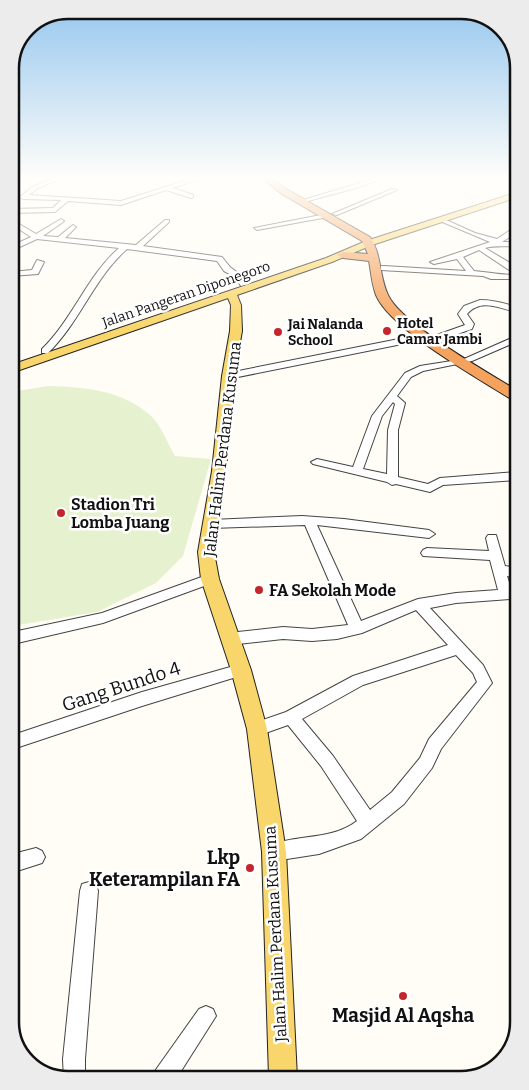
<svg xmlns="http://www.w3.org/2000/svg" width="529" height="1090" font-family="Bitter,serif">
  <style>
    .pitch { fill: #e6f2cf }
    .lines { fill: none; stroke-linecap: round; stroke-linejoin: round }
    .river { fill: #b9e0f7; fill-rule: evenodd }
    .minor-casing { stroke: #444; stroke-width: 2 }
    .major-casing { stroke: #222; stroke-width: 2 }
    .highway-casing { stroke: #222; stroke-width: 2 }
    .minor { fill: #fff; fill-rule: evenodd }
    .major { fill: #f9d66b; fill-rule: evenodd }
    .highway { fill: #f5a25d; fill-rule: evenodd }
    .poi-dot { fill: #c4262e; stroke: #fff; stroke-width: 2 }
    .labels { text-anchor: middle; stroke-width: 5; stroke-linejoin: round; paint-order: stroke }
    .far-street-label { font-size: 14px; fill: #111; stroke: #fff }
    .far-poi-label { font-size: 14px; font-weight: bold; fill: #111; stroke: #fff; text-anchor: start }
    .street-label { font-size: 16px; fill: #111; stroke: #fff }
    .poi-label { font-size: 16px; font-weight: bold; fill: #111; stroke: #fff; text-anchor: start }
    .near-street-label { font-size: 19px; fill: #111; stroke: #fff }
    .near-poi-label { font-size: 19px; font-weight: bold; fill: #111; stroke: #fff; text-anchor: end }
    .rim { fill: none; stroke: #111; stroke-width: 2.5 }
  </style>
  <rect width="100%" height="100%" fill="#fffdf5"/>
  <!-- pitch -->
  <path class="pitch" d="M 48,386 C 84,387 123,390 151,416 C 161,425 168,444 175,456 L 211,459 L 183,556 L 156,583 L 97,612 L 13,626 L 12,392 Z"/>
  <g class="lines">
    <!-- river -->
    <path class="river" d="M 25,178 L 38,178 L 11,191 L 11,184 Z"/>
    <defs>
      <g id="minor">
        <path d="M 54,178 L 62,178 L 36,189 L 29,195 L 121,201 L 194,178 L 202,178 L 173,188 L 193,195 L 193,197 L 191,198 L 166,190 L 121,205 L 68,201 L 55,212 L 11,213 L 11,209 L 53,208 L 61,200 L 23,199 L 20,197 L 32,187 Z"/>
        <path d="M 376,178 L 384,178 L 356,188 L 308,201 L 303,200 Z"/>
        <path d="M 392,189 L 397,190 L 337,215 L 332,214 Z"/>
        <path d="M 326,214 L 329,216 L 328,217 L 257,230 L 254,228 Z"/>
        <path d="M 11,219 L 36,234 L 61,219 L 64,221 L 63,222 L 43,236 L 58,237 L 73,225 L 76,227 L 65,238 L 136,245 L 165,220 L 169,220 L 169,222 L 143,246 L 222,257 L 230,267 L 242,276 L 248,284 L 241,286 L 235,277 L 224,271 L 217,261 L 127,249 C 94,278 80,322 48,353 L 42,353 L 42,349 C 73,319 87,276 119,248 L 37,239 L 11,251 L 11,246 L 31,237 L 11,224 Z"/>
        <path d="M 440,219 L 444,219 L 475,233 L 497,239 L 515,227 L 516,233 L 502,242 L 516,242 L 516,246 C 505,247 496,245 485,248 L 515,266 L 515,270 L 509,270 L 479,250 L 463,257 L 474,271 C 488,272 500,275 516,275 L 516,279 L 491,279 L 483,276 L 381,270 L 381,266 L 384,266 L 466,271 L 457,259 L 434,264 L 430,262 L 490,242 L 440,221 Z"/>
        <path d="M 37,260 L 44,262 L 38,274 L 11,276 L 11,272 L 32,270 Z"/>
        <path d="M 480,300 C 493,300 504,303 516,307 L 516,312 C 499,308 481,298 467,314 L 474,324 L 472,329 L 440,340 L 434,340 L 434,336 L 465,325 L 458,314 L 464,306 Z"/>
        <path d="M 11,319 L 18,325 L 14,334 L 11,335 Z"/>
        <path d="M 424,334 L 428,337 L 427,339 L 228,379 L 223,376 L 228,373 Z"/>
        <path d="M 516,336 L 516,342 L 472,361 L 423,371 L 411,377 L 397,396 L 405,403 L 398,430 L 398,477 L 428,484 L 440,478 L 517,472 L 517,480 L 443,485 L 430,492 L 396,484 L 392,485 L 387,482 L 313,464 L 311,462 L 317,459 L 353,467 L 372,416 L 405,373 L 420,366 L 464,359 ZM 393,402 L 395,404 L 388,430 L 387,474 L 363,469 L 382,416 Z"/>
        <path d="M 302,516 L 344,519 L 429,530 L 435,534 L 429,538 L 317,525 L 361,621 L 418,599 L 456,593 L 498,590 L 490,560 L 423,556 L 421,553 L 423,550 L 427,548 L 489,551 L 486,538 L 488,535 L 496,535 L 505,566 L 517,568 L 517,578 L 507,576 L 513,595 L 511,599 L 456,603 L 430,608 L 483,665 L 492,683 L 441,749 L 432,768 L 404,804 L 361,839 L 319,854 L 274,861 L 268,858 L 265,852 L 268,846 C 296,834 331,841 357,821 L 321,766 L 288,725 L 257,736 L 251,734 L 249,729 L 251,724 L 286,712 L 353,676 L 448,645 L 416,610 L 362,633 L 337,639 L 312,641 L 283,639 L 229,645 L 224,643 L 222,639 L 224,635 L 229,633 L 283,627 L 312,629 L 348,625 L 305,525 L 211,528 L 205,524 L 211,520 ZM 456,655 L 473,673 L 477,682 L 429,739 L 420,758 L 392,792 L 370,810 L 333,756 L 302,719 L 363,685 Z"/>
        <path d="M 210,574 L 215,576 L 217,579 L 215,582 L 103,623 L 13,644 L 13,632 L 102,613 Z"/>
        <path d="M 241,664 L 246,666 L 248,670 L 246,674 L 142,706 L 13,749 L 13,735 L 142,692 Z"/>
        <path d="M 36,848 L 42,851 L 45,857 L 42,863 L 14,872 L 13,854 Z"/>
        <path d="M 89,882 L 96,884 L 98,891 L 85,1059 L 85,1080 L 64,1080 L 63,1059 L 80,891 L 82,884 Z"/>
        <path d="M 206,1006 L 213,1009 L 216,1016 L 176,1079 L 152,1079 L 155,1071 L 199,1009 Z"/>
      </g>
      <path id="major" d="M 515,193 L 515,198 L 372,245 L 332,262 L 237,295 L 241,305 L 242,331 L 234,376 L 226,471 L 214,552 L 219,579 L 251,670 L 267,729 L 286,852 L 297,1078 L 269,1078 L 262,852 L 247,729 L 231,670 L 201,579 L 198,552 L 212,471 L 222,376 L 230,331 L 231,305 L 228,298 L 11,373 L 11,365 L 326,258 L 366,241 Z"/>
      <path id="highway" d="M 262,178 L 271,178 L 288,190 L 370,237 C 382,255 379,276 388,295 C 401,324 486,371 516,390 L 516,400 L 511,399 C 478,378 390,329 376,295 C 372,285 371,272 369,261 L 343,258 L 337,255 L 343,252 L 368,254 L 362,241 L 282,194 Z"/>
    </defs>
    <!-- minor casing -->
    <use href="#minor" class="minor-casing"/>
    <!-- major casing -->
    <use href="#major" class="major-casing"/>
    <!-- highway casing -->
    <use href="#highway" class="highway-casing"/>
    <!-- minor -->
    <use href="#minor" class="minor"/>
    <!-- major -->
    <use href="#major" class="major"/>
    <!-- highway -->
    <use href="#highway" class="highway"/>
  </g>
  <!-- sky -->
  <linearGradient id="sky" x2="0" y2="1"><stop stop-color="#95c6ee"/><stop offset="0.54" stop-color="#fffefa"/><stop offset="1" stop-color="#fffefa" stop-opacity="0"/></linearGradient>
  <rect width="529" height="330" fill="url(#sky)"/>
  <!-- markers -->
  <g class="poi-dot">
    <circle cx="387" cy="331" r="5"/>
    <circle cx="278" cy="332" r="5"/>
    <circle cx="61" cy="513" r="5"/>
    <circle cx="259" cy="590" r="5"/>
    <circle cx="250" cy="868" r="5"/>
    <circle cx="403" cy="996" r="5"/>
  </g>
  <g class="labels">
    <!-- far-street labels -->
    <g class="far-street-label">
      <text transform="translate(186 294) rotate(-19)" y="5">Jalan Pangeran Diponegoro</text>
    </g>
    <!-- far-poi labels -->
    <g class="far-poi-label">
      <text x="397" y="328">Hotel<tspan x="397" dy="16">Camar Jambi</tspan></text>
      <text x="288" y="329">Jai Nalanda<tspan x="288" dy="16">School</tspan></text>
    </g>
    <!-- street labels -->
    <g class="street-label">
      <text transform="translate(222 449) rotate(-83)" y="6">Jalan Halim Perdana Kusuma</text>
      <text transform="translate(275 934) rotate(-93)" y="6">Jalan Halim Perdana Kusuma</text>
    </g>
    <!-- poi labels -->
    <g class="poi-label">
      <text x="71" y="510">Stadion Tri<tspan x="71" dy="18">Lomba Juang</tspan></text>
      <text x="269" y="596">FA Sekolah Mode</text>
    </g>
    <!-- near-street labels -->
    <g class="near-street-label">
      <text transform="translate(121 686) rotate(-18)" y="7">Gang Bundo 4</text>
    </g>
    <!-- near-poi labels -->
    <g class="near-poi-label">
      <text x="240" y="864">Lkp<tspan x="240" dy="22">Keterampilan FA</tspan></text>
      <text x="403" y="1022" text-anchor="middle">Masjid Al Aqsha</text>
    </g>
  </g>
  <!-- crop -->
  <path d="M0 0H529V1090H0ZM68 19H461A49 49 0 0 1 510 68V1022A49 49 0 0 1 461 1071H68A49 49 0 0 1 19 1022V68A49 49 0 0 1 68 19Z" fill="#ececec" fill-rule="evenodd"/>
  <path class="rim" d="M68 19H461A49 49 0 0 1 510 68V1022A49 49 0 0 1 461 1071H68A49 49 0 0 1 19 1022V68A49 49 0 0 1 68 19Z"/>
</svg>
